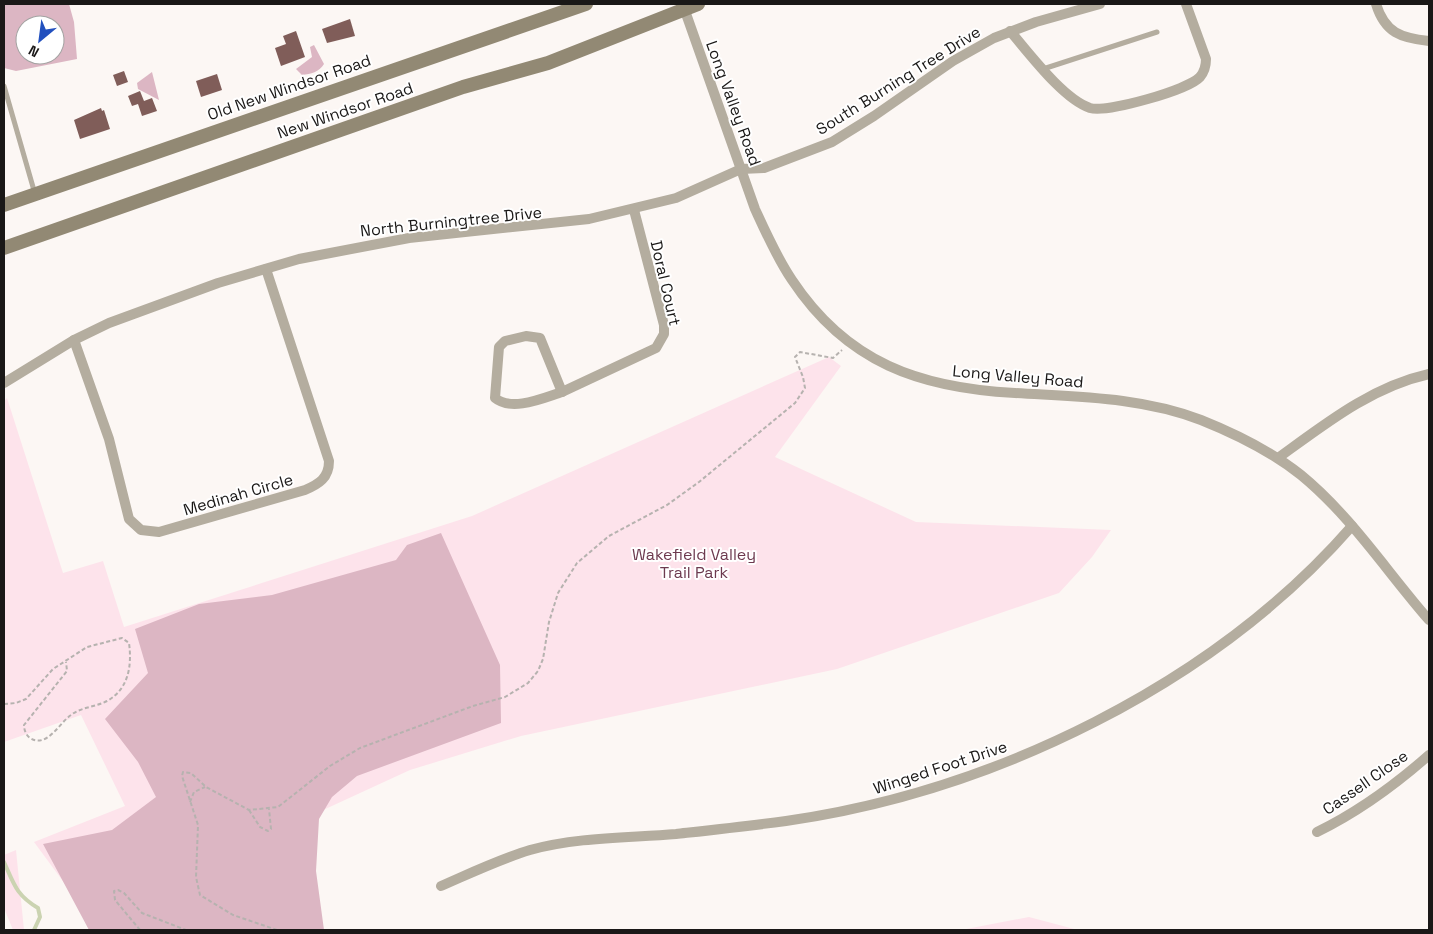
<svg xmlns="http://www.w3.org/2000/svg" width="1433" height="934" font-family="'Space Grotesk',sans-serif">
  <style>
    .green { fill: #fde3eb }
    .forest { fill: #dcb6c3; fill-rule: evenodd }
    .lines { fill: none; stroke-linecap: round; stroke-linejoin: round }
    .stream { stroke: #cbd3b1; stroke-width: 4 }
    .building { fill: #805d59 }
    .path { stroke: #b6b2af; stroke-width: 2; stroke-dasharray: 4 2.5; stroke-linecap: butt }
    .lane { stroke: #b4ad9f; stroke-width: 5 }
    .street { stroke: #b4ad9f; stroke-width: 10 }
    .secondary { stroke: #928974; stroke-width: 14 }
    .labels { text-anchor: middle; stroke-width: 4; stroke-linejoin: round; paint-order: stroke }
    .street-label { font-size: 16px; fill: #1a1817; stroke: #fff }
    .park-label { font-size: 16px; fill: #6d3a4f; stroke: #fff }
  </style>
  <rect width="100%" height="100%" fill="#fcf7f4"/>
  <!-- green -->
  <g class="green">
    <path d="M 829,357 L 841,366 L 775,457 L 916,522 L 1111,530 L 1092,557 L 1059,593 L 837,669 L 521,736 L 410,770 L 321,811 L 99,930 L 34,842 L 125,806 L 81,715 L 4,742 L 4,401 L 7,398 L 63,573 L 103,561 L 124,627 L 472,516 Z"/>
    <path d="M 16,850 L 24,930 L 13,930 L 4,908 L 4,855 Z"/>
    <path d="M 1029,917 L 1078,930 L 961,930 Z"/>
  </g>
  <!-- forest -->
  <g class="forest">
    <path d="M 4,4 L 69,4 L 74,22 L 77,59 L 16,71 L 4,68 ZM 25,25 L 55,25 L 55,55 L 25,55 Z"/>
    <path d="M 314,45 L 324,64 C 319,72 311,74 302,75 L 296,69 L 312,57 L 310,47 Z"/>
    <path d="M 152,72 L 159,100 L 138,89 L 137,83 Z"/>
    <path d="M 441,533 L 500,665 L 501,723 L 357,776 L 332,797 L 319,819 L 316,871 L 324,930 L 89,930 L 43,844 L 112,830 L 156,797 L 138,762 L 105,719 L 148,673 L 135,629 L 199,604 L 272,595 L 396,560 L 407,545 Z"/>
  </g>
  <g class="lines">
    <!-- stream -->
    <path class="stream" d="M 4,862 C 14,884 16,895 38,908 L 40,917 L 34,930"/>
  </g>
  <!-- building -->
  <g class="building">
    <path d="M 350,19 L 355,36 L 327,43 L 322,29 Z"/>
    <path d="M 296,31 L 305,57 L 281,66 L 275,48 L 286,44 L 283,36 Z"/>
    <path d="M 124,71 L 128,82 L 117,86 L 113,75 Z"/>
    <path d="M 217,74 L 222,90 L 201,97 L 196,81 Z"/>
    <path d="M 140,91 L 144,101 L 152,98 L 157,111 L 142,116 L 138,104 L 132,106 L 128,96 Z"/>
    <path d="M 101,108 L 102,111 L 104,110 L 110,129 L 80,139 L 74,120 Z"/>
  </g>
  <g class="lines">
    <!-- path -->
    <g class="path">
      <path d="M 4,704 L 16,703 L 26,699 L 53,669 L 87,647 L 122,638 L 129,643 C 132,665 129,689 107,701 C 96,707 81,707 71,715 C 60,722 47,749 30,738 C 26,735 24,730 24,725 L 67,671 L 66,662"/>
      <path d="M 190,802 L 194,792 L 205,787"/>
      <path d="M 249,810 L 260,827 L 268,831 L 271,829 L 269,809"/>
      <path d="M 140,930 L 115,900 L 114,891 L 118,890 L 124,893 L 142,913 L 186,930"/>
      <path d="M 277,930 L 233,915 L 200,895 L 196,877 L 198,825 L 182,776 L 183,772 L 191,773 L 206,787 L 249,810 L 278,807 L 330,766 L 360,748 L 473,706 L 505,697 L 528,683 L 538,671 L 543,659 L 549,622 L 558,593 L 577,563 L 609,536 L 667,505 L 699,482 L 795,403 L 805,388 L 803,377 L 795,357 L 800,352 L 833,358 L 842,350"/>
    </g>
    <!-- lane -->
    <g class="lane">
      <path d="M 1043,69 L 1157,32"/>
      <path d="M 4,86 L 35,194"/>
    </g>
    <!-- street -->
    <g class="street">
      <path d="M 1376,4 C 1385,33 1401,38 1429,41"/>
      <path d="M 684,8 L 755,209 C 766,233 777,258 792,280 C 847,363 920,388 1015,393 C 1078,397 1141,397 1201,420 C 1236,434 1272,452 1301,475 C 1351,516 1387,572 1429,620"/>
      <path d="M 1010,31 C 1029,53 1063,99 1090,108 C 1107,113 1188,90 1200,77 C 1205,71 1206,66 1206,59 L 1186,4"/>
      <path d="M 526,336 L 540,338 L 562,392 C 543,398 512,412 495,398 L 499,347 L 505,341 Z"/>
      <path d="M 74,340 L 109,439 L 129,519 L 141,530 L 159,532 L 305,490 C 319,484 329,478 329,461 L 266,269"/>
      <path d="M 4,383 L 74,340 L 109,323 L 218,283 L 299,259 L 409,238 L 589,219 L 676,198 L 741,169 L 764,168 L 832,142 L 874,116 L 953,61 L 994,38 L 1036,22 L 1100,4"/>
      <path d="M 562,392 L 656,348 L 664,334 L 664,325 L 634,210"/>
      <path d="M 1278,458 C 1325,424 1371,387 1429,374"/>
      <path d="M 1317,832 C 1358,812 1395,785 1429,755"/>
      <path d="M 441,886 C 471,873 500,859 530,850 C 577,837 627,838 676,834 C 712,830 749,826 786,821 C 994,791 1213,685 1352,526"/>
    </g>
    <!-- secondary -->
    <g class="secondary">
      <path d="M 4,205 L 586,4"/>
      <path d="M 4,248 L 463,87 L 548,63 L 698,4"/>
    </g>
  </g>
  <g class="labels">
    <!-- street labels -->
    <g class="street-label">
      <text transform="translate(898 80) rotate(-32)" y="6">South Burning Tree Drive</text>
      <text transform="translate(289 87) rotate(-19)" y="6">Old New Windsor Road</text>
      <text transform="translate(734 103) rotate(70)" y="6">Long Valley Road</text>
      <text transform="translate(345 110) rotate(-19)" y="6">New Windsor Road</text>
      <text transform="translate(451 221) rotate(-6)" y="6">North Burningtree Drive</text>
      <text transform="translate(666 283) rotate(77)" y="6">Doral Court</text>
      <text transform="translate(1018 376) rotate(5)" y="6">Long Valley Road</text>
      <text transform="translate(238 494) rotate(-16)" y="6">Medinah Circle</text>
      <text transform="translate(940 767) rotate(-18)" y="6">Winged Foot Drive</text>
      <text transform="translate(1365 782) rotate(-35)" y="6">Cassell Close</text>
    </g>
    <!-- park labels -->
    <g class="park-label">
      <text x="694" y="560">Wakefield Valley<tspan x="694" dy="18">Trail Park</tspan></text>
    </g>
  </g>
  <!-- border -->
  <rect width="1433" height="934" fill="none" stroke="#1a1817" stroke-width="10"/>
  <!-- north arrow -->
  <g transform="translate(40 40) rotate(209)"><circle r="24" fill="#ffffff" stroke="#a3a3a2"/>
  <path d="M0-4L9 19L0 12L-9 19Z" fill="#2250be"/>
  <text y="-8" font-size="14" font-weight="bold" text-anchor="middle" fill="#1a1817">N</text>
  </g>
</svg>
